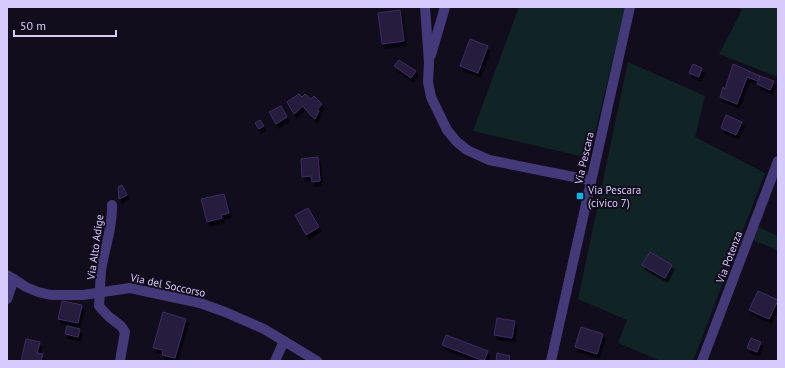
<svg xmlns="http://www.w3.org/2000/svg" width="785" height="368" font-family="'PT Sans',sans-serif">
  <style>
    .green { fill: #102426 }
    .building { fill: #251a3d; stroke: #402d67; filter: url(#shadow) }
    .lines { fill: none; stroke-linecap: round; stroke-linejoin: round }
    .minor { stroke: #453a79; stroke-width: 10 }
    .poi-dot { fill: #0cb5e7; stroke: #120d1d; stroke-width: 1.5 }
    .labels { text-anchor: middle; stroke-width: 4; stroke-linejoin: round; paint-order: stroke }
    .street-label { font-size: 11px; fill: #d7cbfc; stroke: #120d1d }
    .poi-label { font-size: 11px; fill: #d7cbfc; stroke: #120d1d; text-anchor: start }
  </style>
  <defs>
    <filter id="shadow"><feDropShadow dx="2.5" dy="4.5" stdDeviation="0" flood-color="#0009"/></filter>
  </defs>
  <rect width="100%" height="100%" fill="#120d1d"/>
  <!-- green -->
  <g class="green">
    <path d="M 519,7 L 625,8 L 589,158 L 473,131 Z"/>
    <path d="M 736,7 L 778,7 L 778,77 L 719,54 L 742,10 Z"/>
    <path d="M 628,62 L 705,96 L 695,137 L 765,173 L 693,361 L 661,361 L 618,343 L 627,320 L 578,299 Z"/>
    <path d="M 758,227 L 778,236 L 778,250 L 753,240 Z"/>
  </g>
  <!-- building -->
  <g class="building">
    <path d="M 400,10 L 404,41 L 382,44 L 378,13 Z"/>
    <path d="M 470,39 L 488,46 L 478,73 L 460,66 Z"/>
    <path d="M 399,60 L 416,71 L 411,78 L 394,66 Z"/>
    <path d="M 693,64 L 702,68 L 699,77 L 689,73 Z"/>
    <path d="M 733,64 L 760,76 L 758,81 L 747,77 L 737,104 L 720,97 L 723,87 L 725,89 Z"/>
    <path d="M 760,76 L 774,81 L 770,90 L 757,84 Z"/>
    <path d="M 299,94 L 302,97 L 305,94 L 311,99 L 314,96 L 322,104 L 317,110 L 319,111 L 315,119 L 310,115 L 303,106 L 294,114 L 287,102 Z"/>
    <path d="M 281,106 L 287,117 L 276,124 L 269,112 Z"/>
    <path d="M 726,115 L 742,122 L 736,135 L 721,128 Z"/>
    <path d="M 260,120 L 264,126 L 259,129 L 255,123 Z"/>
    <path d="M 318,157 L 320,181 L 312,182 L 311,176 L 302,177 L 301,159 Z"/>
    <path d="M 122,185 L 127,195 L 119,199 L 118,187 Z"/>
    <path d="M 224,194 L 229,213 L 221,215 L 222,218 L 207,222 L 201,199 Z"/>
    <path d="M 308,208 L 319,227 L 306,235 L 295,215 Z"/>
    <path d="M 650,252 L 672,265 L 665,278 L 642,265 Z"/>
    <path d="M 758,291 L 778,300 L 769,319 L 749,310 Z"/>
    <path d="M 62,301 L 82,305 L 78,323 L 58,319 Z"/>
    <path d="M 163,312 L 186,319 L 175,358 L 162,355 L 163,350 L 153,348 Z"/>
    <path d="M 497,318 L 515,321 L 512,338 L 494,335 Z"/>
    <path d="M 67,326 L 80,329 L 78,337 L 65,334 Z"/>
    <path d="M 581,327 L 603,334 L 597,354 L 575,347 Z"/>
    <path d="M 446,335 L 488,351 L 484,361 L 442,345 Z"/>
    <path d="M 751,338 L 761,342 L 757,352 L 747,348 Z"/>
    <path d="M 26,339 L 40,342 L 37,353 L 43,354 L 41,361 L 21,361 Z"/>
    <path d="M 497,353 L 510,356 L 509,361 L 496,361 Z"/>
  </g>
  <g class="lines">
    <!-- minor -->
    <g class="minor">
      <path d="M 425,7 L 429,63 L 428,82 L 431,97 L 447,130 L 457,142 L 467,150 L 489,160 L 584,179 L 591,181"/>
      <path d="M 431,55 L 445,7"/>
      <path d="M 112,205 C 113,228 104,249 101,271 C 100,283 100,294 99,306 L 108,316 L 121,326 L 125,332 L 120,361"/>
      <path d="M 7,275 L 26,287 L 38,292 L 51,295 L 83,295 L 130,288 L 200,303 L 225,312 L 264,329 L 317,361"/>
      <path d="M 7,299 L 14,279"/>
      <path d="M 275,361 L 284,341"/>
      <path d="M 551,361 L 630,7"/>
      <path d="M 702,361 L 778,161"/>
    </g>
  </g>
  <!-- markers -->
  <rect class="poi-dot" x="576" y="192" width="8" height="8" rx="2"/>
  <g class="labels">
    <!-- street labels -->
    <g class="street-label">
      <text transform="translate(584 158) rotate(-77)" y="4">Via Pescara</text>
      <text transform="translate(95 247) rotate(-82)" y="4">Via Alto Adige</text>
      <text transform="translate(729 257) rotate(-69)" y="4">Via Potenza</text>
      <text transform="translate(168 285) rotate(12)" y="4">Via del Soccorso</text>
    </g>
    <!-- poi labels -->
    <g class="poi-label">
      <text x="588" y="194">Via Pescara<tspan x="588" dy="13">(civico 7)</tspan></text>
    </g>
  </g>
  <!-- border -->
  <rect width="785" height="368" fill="none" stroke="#d7cbfc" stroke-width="16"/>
  <!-- scale -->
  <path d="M14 30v6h102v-6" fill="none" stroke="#d7cbfc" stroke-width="2"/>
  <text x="20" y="30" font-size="12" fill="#d7cbfc" stroke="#120d1d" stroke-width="3" paint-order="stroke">50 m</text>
</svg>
